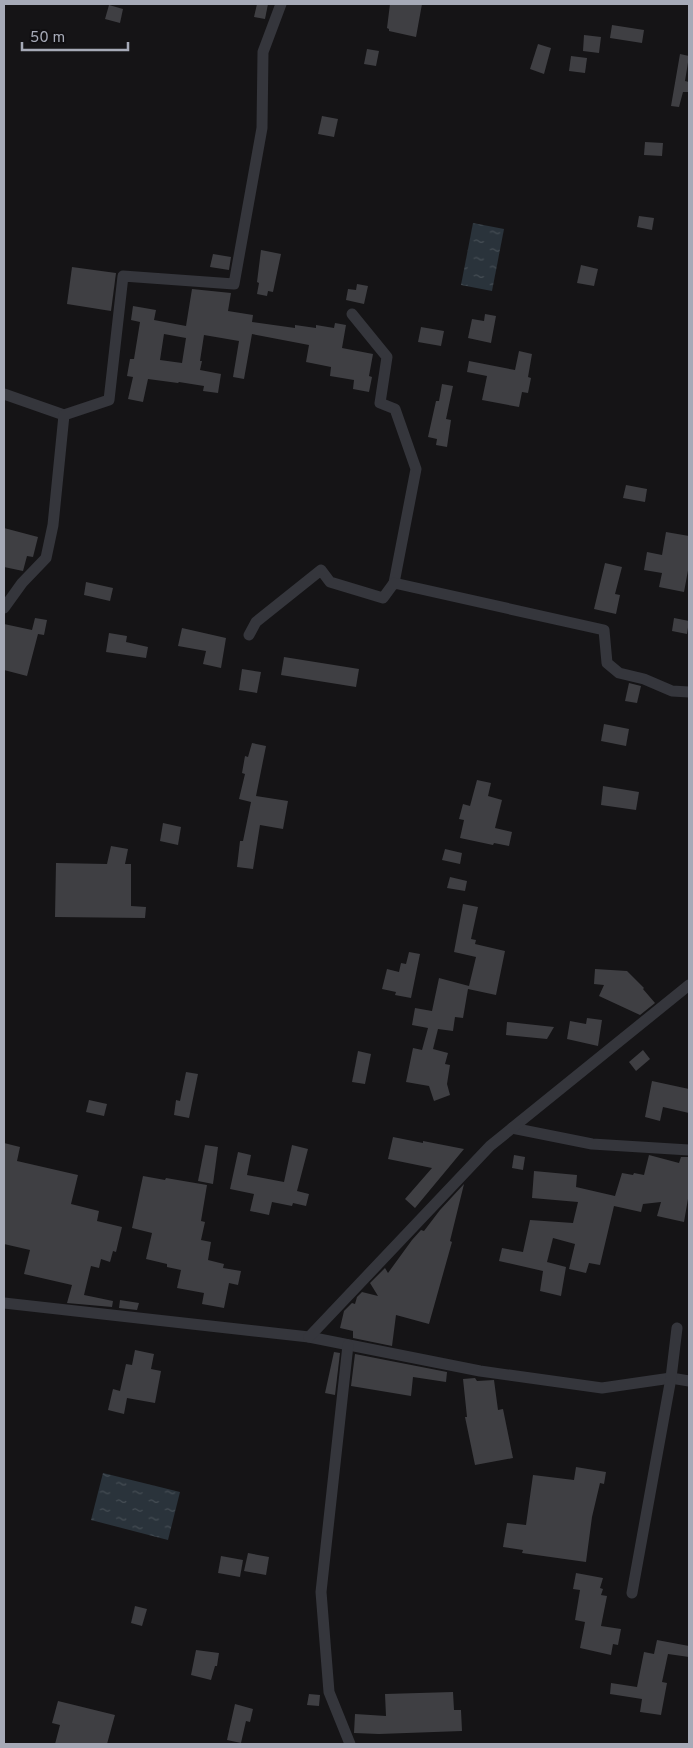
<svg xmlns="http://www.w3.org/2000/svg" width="693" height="1748" font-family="Overpass,sans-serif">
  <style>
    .water { fill: url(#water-ripples) }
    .building { fill: #3f3f43; fill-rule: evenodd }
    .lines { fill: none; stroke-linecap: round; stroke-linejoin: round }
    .minor { stroke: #35363c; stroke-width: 11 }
  </style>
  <defs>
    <pattern id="water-ripples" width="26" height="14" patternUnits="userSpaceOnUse" patternTransform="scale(1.25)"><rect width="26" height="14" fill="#2a333b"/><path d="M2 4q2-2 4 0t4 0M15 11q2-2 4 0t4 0" fill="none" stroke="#464e55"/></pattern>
  </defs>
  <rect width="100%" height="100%" fill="#151416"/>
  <!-- water -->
  <g class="water">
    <path d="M 473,223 L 504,229 L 492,291 L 461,285 Z"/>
    <path d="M 103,1473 L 180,1492 L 168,1540 L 91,1520 Z"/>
  </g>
  <!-- building -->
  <g class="building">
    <path d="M 257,4 L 268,4 L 265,19 L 254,17 Z"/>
    <path d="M 390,4 L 422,4 L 416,37 L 389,31 L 389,29 L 387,28 Z"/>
    <path d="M 109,5 L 123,9 L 120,23 L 105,19 Z"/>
    <path d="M 612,25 L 644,30 L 642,43 L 610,38 Z"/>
    <path d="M 584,35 L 601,37 L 599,53 L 583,51 Z"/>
    <path d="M 538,44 L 551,48 L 544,74 L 530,69 Z"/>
    <path d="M 367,49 L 379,51 L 376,66 L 364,64 Z"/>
    <path d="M 680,54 L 689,56 L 685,81 L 689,82 L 689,92 L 683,92 L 679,107 L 671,106 Z"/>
    <path d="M 571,56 L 587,58 L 585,73 L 569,71 Z"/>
    <path d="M 322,116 L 338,119 L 334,137 L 318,134 Z"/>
    <path d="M 645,142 L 663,143 L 662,156 L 644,155 Z"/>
    <path d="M 639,216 L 654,218 L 652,230 L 637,227 Z"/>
    <path d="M 261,250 L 281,254 L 273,292 L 268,291 L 267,296 L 257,294 L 259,283 L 257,282 Z"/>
    <path d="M 213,254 L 231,257 L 229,270 L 210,267 Z"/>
    <path d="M 581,265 L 598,269 L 594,286 L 577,283 Z"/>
    <path d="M 72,267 L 116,273 L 111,311 L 67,304 Z"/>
    <path d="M 357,284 L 368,286 L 364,304 L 346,300 L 348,289 L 356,290 Z"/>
    <path d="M 192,289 L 231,293 L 228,311 L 253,315 L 252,322 L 295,328 L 295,325 L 316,328 L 316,325 L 334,328 L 335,323 L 346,325 L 342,348 L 373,354 L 369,376 L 372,377 L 369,392 L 353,389 L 354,380 L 330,376 L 331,367 L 306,362 L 309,345 L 252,334 L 244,379 L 233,377 L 239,341 L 204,335 L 200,361 L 202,361 L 200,370 L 221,374 L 218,393 L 203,391 L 204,386 L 179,382 L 178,383 L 148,379 L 143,402 L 128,399 L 133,377 L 127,376 L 130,359 L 134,359 L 140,322 L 131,320 L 133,306 L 156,310 L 154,320 L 186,326 ZM 164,334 L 186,338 L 182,363 L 160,360 Z"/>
    <path d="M 485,314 L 496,316 L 491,343 L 468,338 L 472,319 L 484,321 Z"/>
    <path d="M 421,327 L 444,331 L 441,346 L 418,342 Z"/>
    <path d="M 519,351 L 532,354 L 528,377 L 531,378 L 528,393 L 522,392 L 519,407 L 482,400 L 487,376 L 467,372 L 469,361 L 515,370 Z"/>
    <path d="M 442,384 L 453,386 L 446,419 L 451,420 L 447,447 L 436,445 L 437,439 L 428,437 L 436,401 L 439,401 Z"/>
    <path d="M 626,485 L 647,489 L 645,502 L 623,498 Z"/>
    <path d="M 4,528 L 38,537 L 33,557 L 27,556 L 23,571 L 4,567 Z"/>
    <path d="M 666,532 L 689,536 L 689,565 L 684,592 L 659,587 L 662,573 L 644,570 L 647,552 L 662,555 Z"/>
    <path d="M 605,563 L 622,567 L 615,594 L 620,595 L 616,614 L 594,609 Z"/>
    <path d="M 86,582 L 113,588 L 110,601 L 84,595 Z"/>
    <path d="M 35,618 L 47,620 L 44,635 L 38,634 L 27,676 L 4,670 L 4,624 L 32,630 Z"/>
    <path d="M 674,618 L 689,621 L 687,634 L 672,631 Z"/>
    <path d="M 182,628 L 226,638 L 221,668 L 203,664 L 206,651 L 178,646 Z"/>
    <path d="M 109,633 L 127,636 L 126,642 L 148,647 L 146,658 L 106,652 Z"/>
    <path d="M 284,657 L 359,669 L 356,687 L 281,675 Z"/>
    <path d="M 242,669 L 261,672 L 257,693 L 239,690 Z"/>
    <path d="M 629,683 L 641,686 L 637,703 L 625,701 Z"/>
    <path d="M 604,724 L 629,729 L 626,746 L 601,741 Z"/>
    <path d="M 252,743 L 266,746 L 256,796 L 288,801 L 283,829 L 260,825 L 253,869 L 237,867 L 240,841 L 243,841 L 251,802 L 239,799 L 245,774 L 242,773 L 245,756 L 248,757 Z"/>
    <path d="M 477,780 L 491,783 L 488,796 L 502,800 L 495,828 L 512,832 L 509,846 L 494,843 L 493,845 L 460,838 L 464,820 L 459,819 L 463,804 L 470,806 Z"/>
    <path d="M 603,786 L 639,792 L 636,810 L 601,805 Z"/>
    <path d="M 163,823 L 181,827 L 178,845 L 160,841 Z"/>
    <path d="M 111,846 L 128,849 L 125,864 L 131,864 L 131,906 L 146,907 L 145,918 L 55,917 L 56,863 L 107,864 Z"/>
    <path d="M 445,849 L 462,853 L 460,864 L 442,860 Z"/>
    <path d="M 450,877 L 467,881 L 465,891 L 447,888 Z"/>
    <path d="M 463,904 L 478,907 L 471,939 L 476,940 L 475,944 L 505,951 L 496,995 L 468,989 L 463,1018 L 455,1017 L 453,1031 L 438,1029 L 433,1049 L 448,1053 L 445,1064 L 450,1065 L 447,1084 L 450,1095 L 434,1101 L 429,1086 L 406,1082 L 413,1048 L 422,1050 L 428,1028 L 412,1025 L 415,1008 L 432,1011 L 439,978 L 469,986 L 476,957 L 454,952 Z"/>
    <path d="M 409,952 L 420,954 L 411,998 L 395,995 L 396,992 L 382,989 L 387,969 L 399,972 L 401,963 L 406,964 Z"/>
    <path d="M 595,969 L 627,971 L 644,988 L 643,989 L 655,1003 L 640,1015 L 599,996 L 604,985 L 594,984 Z"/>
    <path d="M 587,1018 L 602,1020 L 598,1046 L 567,1039 L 570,1021 L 586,1024 Z"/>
    <path d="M 507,1022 L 554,1027 L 547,1039 L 506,1035 Z"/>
    <path d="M 643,1050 L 650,1059 L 636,1071 L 629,1062 Z"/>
    <path d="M 358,1051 L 371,1054 L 365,1084 L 352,1082 Z"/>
    <path d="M 186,1072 L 198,1074 L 189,1118 L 174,1115 L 176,1100 L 180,1101 Z"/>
    <path d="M 652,1081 L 689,1089 L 689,1113 L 663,1107 L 660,1121 L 645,1117 Z"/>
    <path d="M 89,1100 L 107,1104 L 104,1116 L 86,1112 Z"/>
    <path d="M 393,1137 L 423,1143 L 423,1141 L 464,1149 L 415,1208 L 405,1199 L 432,1168 L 388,1159 Z"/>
    <path d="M 4,1143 L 20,1147 L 17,1161 L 78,1175 L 71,1204 L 99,1211 L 97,1221 L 122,1227 L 116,1252 L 113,1251 L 110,1262 L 101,1259 L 99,1268 L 91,1266 L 84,1295 L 113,1301 L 112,1307 L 67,1303 L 72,1285 L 24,1274 L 30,1250 L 4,1244 Z"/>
    <path d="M 205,1145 L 218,1147 L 213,1184 L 198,1181 Z"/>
    <path d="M 292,1145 L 308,1149 L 297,1191 L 309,1194 L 306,1206 L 293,1203 L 292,1206 L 272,1202 L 269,1215 L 250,1211 L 254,1194 L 230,1189 L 238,1152 L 251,1155 L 247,1175 L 284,1182 Z"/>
    <path d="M 514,1155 L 525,1157 L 523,1170 L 512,1168 Z"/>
    <path d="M 649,1155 L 679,1163 L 681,1157 L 689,1157 L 689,1193 L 684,1222 L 657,1216 L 661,1202 L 643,1204 L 641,1212 L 614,1206 L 600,1265 L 589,1263 L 586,1273 L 569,1269 L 575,1244 L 553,1238 L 547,1262 L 566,1267 L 561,1296 L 540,1291 L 543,1271 L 499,1261 L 502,1248 L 523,1252 L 530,1220 L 573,1223 L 578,1202 L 532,1198 L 534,1171 L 577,1175 L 576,1187 L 615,1196 L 622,1173 L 633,1175 L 634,1173 L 644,1175 Z"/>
    <path d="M 143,1176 L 165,1180 L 166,1178 L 207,1185 L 201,1221 L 205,1222 L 201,1240 L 211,1242 L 208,1260 L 224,1264 L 223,1268 L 241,1271 L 238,1285 L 229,1283 L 224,1308 L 202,1304 L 204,1293 L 177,1288 L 181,1270 L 167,1267 L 167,1264 L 146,1259 L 152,1233 L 132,1228 Z"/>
    <path d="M 464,1184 L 450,1241 L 452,1242 L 429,1324 L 396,1315 L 392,1346 L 353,1338 L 353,1331 L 340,1328 L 344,1311 L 352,1303 L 355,1304 L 357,1297 L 362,1292 L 378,1296 L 370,1283 L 385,1268 L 388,1273 L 412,1240 L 421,1230 L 424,1231 L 440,1210 Z"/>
    <path d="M 120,1300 L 139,1303 L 137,1310 L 119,1308 Z"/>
    <path d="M 135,1350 L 154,1354 L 151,1369 L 161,1371 L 155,1403 L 127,1398 L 124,1414 L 108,1410 L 113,1389 L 120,1391 L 126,1364 L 132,1365 Z"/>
    <path d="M 334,1352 L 340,1353 L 335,1395 L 325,1393 Z"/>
    <path d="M 355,1354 L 447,1372 L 446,1382 L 413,1377 L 411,1396 L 351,1386 Z"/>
    <path d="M 475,1378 L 477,1381 L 494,1380 L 498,1410 L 503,1409 L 513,1458 L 475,1465 L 465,1417 L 467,1417 L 463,1379 Z"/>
    <path d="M 576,1467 L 606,1472 L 604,1484 L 600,1483 L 592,1517 L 586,1562 L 522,1553 L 523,1550 L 503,1547 L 507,1523 L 526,1525 L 533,1475 L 574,1480 Z"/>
    <path d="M 248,1553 L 269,1557 L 266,1575 L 244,1571 Z"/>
    <path d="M 221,1556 L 243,1560 L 240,1577 L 218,1573 Z"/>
    <path d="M 576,1573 L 603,1578 L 600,1588 L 603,1589 L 601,1595 L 607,1596 L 601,1626 L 621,1629 L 618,1645 L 613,1644 L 611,1655 L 580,1648 L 585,1622 L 575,1620 L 580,1590 L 573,1589 Z"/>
    <path d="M 135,1606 L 147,1609 L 142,1626 L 131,1623 Z"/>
    <path d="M 657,1640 L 689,1646 L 689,1657 L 668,1654 L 662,1682 L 667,1683 L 661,1715 L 640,1712 L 642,1699 L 610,1694 L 611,1683 L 637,1687 L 644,1652 L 654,1654 Z"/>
    <path d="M 196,1650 L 219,1653 L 217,1666 L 215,1666 L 211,1680 L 191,1675 Z"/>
    <path d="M 453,1692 L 454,1710 L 461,1710 L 462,1731 L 379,1734 L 354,1733 L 355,1714 L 386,1716 L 385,1694 Z"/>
    <path d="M 309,1694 L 320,1695 L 319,1706 L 307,1705 Z"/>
    <path d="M 58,1701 L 115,1715 L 107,1744 L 55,1744 L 60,1725 L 52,1723 Z"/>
    <path d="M 235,1704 L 253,1709 L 250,1722 L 246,1721 L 241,1743 L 227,1740 Z"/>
  </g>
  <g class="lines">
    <!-- minor -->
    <g class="minor">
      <path d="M 352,314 L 387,357 L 380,403 L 395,409 L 416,469 L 394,583"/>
      <path d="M 4,394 L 64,415"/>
      <path d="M 4,608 L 22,583 L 46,558 L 53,525 L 64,415 L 109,400 L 123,276 L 234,284 L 262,128 L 263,52 L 281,4"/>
      <path d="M 249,635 L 256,622 L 321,570 L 330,582 L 383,598 L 394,583 L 604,630 L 607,663 L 619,673 L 644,679 L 672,691 L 689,692"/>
      <path d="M 512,1128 L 592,1144 L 689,1150"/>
      <path d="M 4,1303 L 309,1337 L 480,1371 L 602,1388 L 671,1378 L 689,1381"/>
      <path d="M 309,1337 L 490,1146 L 689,985"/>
      <path d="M 348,1345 L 321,1592 L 329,1692 L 350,1744"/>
      <path d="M 632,1593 L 671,1378 L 677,1328"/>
    </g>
  </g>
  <!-- border -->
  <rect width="693" height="1748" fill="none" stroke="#a6aab7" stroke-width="10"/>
  <!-- scale -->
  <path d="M22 42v8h106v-8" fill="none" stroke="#a6aab7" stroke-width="2.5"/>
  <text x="30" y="42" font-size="15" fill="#a6aab7" stroke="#100f11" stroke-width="4" paint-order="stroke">50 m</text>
</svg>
